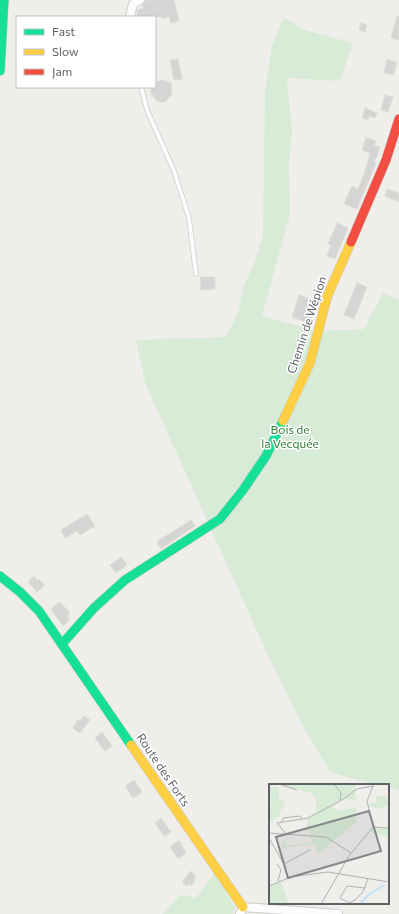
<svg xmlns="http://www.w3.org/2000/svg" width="399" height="914" font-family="Commissioner,sans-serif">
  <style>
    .green { fill: #d8ebd6 }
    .building { fill: #d6d5d3; stroke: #deddd9 }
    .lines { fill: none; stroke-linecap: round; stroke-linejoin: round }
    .lane-casing { stroke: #cbcccc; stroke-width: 5.5 }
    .street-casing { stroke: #cbcccc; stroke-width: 10 }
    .fast-casing { stroke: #cacacb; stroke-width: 10 }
    .slow-casing { stroke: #cacacb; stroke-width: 10 }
    .jam-casing { stroke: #cacacb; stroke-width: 10 }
    .lane { stroke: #fdfcfc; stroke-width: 4 }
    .street { stroke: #fdfcfc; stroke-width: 8 }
    .fast { stroke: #16e098; stroke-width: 9 }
    .slow { stroke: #ffcf43; stroke-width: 9 }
    .jam { stroke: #f24e42; stroke-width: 9 }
    .labels { text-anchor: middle; stroke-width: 3; stroke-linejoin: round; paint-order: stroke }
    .street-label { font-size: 12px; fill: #5f6368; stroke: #fff }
    .park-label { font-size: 12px; fill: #348238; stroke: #fff }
    .inset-river { fill: none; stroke: #bfe0f9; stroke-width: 2 }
    .inset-road { fill: none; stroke: #b1b2b2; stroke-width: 1 }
    .view { fill: #84888a; fill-opacity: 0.15; stroke: #84888a; stroke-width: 2 }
    .inset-edge { fill: none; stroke: #5f6368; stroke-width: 2 }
  </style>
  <rect width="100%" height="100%" fill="#efeeea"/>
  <!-- green -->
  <g class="green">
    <path d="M 284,17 L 304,30 L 353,43 L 340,81 L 287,78 L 292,131 L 289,163 L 290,214 L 262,316 L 318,331 L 364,329 L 383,293 L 399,300 L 399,791 L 388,788 L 388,785 L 376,785 L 330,772 L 300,721 L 266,651 L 145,383 L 136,340 L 226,337 L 238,313 L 244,285 L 254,264 L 263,236 L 265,91 L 272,46 Z"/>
    <path d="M 215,873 L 235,908 L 233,914 L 163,914 L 180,895 L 196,898 Z"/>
  </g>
  <!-- building -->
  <g class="building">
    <path d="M 150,0 L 174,0 L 179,21 L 171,23 L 169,17 L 163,19 L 162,17 L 137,17 L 138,10 L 143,8 L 142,5 L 145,1 Z"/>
    <path d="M 397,16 L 399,16 L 399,40 L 391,38 Z"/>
    <path d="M 361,23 L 367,25 L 365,32 L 359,30 Z"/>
    <path d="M 178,59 L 182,79 L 174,80 L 170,60 Z"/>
    <path d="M 387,59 L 397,62 L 393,75 L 384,73 Z"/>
    <path d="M 163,80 L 171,83 L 172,94 L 165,102 L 158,102 L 151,94 L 151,87 L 155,87 L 155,82 Z"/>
    <path d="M 385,95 L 393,97 L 388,112 L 381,110 Z"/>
    <path d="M 365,108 L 377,113 L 375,118 L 369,116 L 368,120 L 362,118 Z"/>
    <path d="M 366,137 L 376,141 L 374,145 L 380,147 L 374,163 L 376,163 L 357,209 L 344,204 L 352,186 L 358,189 L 365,172 L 370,153 L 362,150 Z"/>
    <path d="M 387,189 L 399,193 L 399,202 L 385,196 Z"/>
    <path d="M 337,223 L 348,228 L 335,259 L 327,256 L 331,245 L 328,244 Z"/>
    <path d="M 200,277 L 215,277 L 215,289 L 201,290 Z"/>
    <path d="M 357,283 L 367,287 L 354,319 L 344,315 Z"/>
    <path d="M 299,295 L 311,299 L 309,303 L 313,304 L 310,315 L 312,316 L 310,324 L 292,317 Z"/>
    <path d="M 87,514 L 95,526 L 80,535 L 77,531 L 65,538 L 61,530 Z"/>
    <path d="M 191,520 L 195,526 L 161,549 L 157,543 L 158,541 Z"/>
    <path d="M 121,557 L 127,565 L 116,573 L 110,565 Z"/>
    <path d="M 34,576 L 37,580 L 39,579 L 45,585 L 37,592 L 28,582 Z"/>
    <path d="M 60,602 L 70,613 L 67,616 L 70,619 L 63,626 L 51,609 Z"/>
    <path d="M 84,716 L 90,720 L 80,733 L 73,728 L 78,720 L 81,720 Z"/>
    <path d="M 102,732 L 112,746 L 105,751 L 95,738 Z"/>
    <path d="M 134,780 L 142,792 L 133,798 L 125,786 Z"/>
    <path d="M 161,818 L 171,832 L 164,836 L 155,823 Z"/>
    <path d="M 179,840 L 186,853 L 178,859 L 170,847 Z"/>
    <path d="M 191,871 L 196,876 L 194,879 L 195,880 L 191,886 L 189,884 L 187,886 L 182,882 Z"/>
  </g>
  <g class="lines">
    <defs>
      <path id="lane" d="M 141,87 L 147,110 L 174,171 L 189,218 L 196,274"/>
      <g id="street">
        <path d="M 130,17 L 133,4 L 140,0"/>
        <path d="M 240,914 L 243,907 L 338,914"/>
      </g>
      <g id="fast">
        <path d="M 0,71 L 4,0"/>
        <path d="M 0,576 L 20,592 L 39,611 L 131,745"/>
        <path d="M 62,644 L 94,608 L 125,580 L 220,519 L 243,490 L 266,456 L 283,421"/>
      </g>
      <g id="slow">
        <path d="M 283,421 L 310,363 L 327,297 L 351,242"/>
        <path d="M 131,745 L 243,907"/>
      </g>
      <path id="jam" d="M 351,242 L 386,160 L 399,119"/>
    </defs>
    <!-- lane casing -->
    <use href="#lane" class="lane-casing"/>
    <!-- street casing -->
    <use href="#street" class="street-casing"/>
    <!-- fast casing -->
    <use href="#fast" class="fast-casing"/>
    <!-- slow casing -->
    <use href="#slow" class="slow-casing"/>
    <!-- jam casing -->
    <use href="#jam" class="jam-casing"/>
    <!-- lane -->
    <use href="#lane" class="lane"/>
    <!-- street -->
    <use href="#street" class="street"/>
    <!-- fast -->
    <use href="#fast" class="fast"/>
    <!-- slow -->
    <use href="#slow" class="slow"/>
    <!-- jam -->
    <use href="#jam" class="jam"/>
  </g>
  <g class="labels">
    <!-- street labels -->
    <g class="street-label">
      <text transform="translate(307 325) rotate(-72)" y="4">Chemin de Wépion</text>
      <text transform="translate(163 770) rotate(56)" y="4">Route des Forts</text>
    </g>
    <!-- park labels -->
    <g class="park-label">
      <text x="290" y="434">Bois de<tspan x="290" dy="14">la Vecquée</tspan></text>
    </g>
  </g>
  <!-- overview -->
  <g transform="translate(269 784)">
    <rect width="120" height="120" fill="#efeeea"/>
    <path d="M 10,0 L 86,0 L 87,16 L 75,15 L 62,21 L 68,27 L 87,23 L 87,38 L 49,70 L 46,61 L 43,60 L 12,64 L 13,57 L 17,57 L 18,62 L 43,58 L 41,47 L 37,46 L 39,33 L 47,28 L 47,15 L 42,9 ZM 10,3 L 10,16 L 15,17 L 16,23 L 12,25 L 10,32 L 0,39 L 0,20 L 3,18 L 0,13 L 0,4 ZM 107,11 L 120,14 L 120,22 L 109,24 L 100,22 L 101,19 L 107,19 ZM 104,43 L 120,45 L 120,54 L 104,49 L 101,47 ZM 11,96 L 20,120 L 0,120 L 0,102 Z" fill="#d8ebd6"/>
    <path class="inset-river" d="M 91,120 L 98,112 L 115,101"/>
    <path class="inset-road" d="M 10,0 L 28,6M 65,0 L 72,9 L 71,16M 13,38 L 14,34 L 31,32 L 33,35M 104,43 L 98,17 L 105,0M 104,43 L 120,44M 0,49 L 57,53 L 82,69M 17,50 L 8,39 L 39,34 L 73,16 L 88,5 L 104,2M 0,54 L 15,80 L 41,66M 8,80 L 12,86 L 9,97M 0,102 L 22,93 L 59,88 L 120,98M 96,104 L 78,102 L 71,114 L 80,119 L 86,116 L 93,109 L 95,105 L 96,104 L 97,100 L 99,94M 52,120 L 80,72 L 104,43"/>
    <path class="view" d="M 100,27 L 112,67 L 19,94 L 7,53 Z"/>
    <rect width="120" height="120" class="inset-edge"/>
  </g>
  <!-- legend -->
  <rect x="16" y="16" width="140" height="72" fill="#ffffff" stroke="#bfc1c3"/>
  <rect x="24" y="29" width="20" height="6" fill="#16e098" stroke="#bfc1c3"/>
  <text x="52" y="36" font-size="12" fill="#5f6368">Fast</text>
  <rect x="24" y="49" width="20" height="6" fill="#ffcf43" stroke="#bfc1c3"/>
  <text x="52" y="56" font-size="12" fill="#5f6368">Slow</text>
  <rect x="24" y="69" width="20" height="6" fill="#f24e42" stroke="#bfc1c3"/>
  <text x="52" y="76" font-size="12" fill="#5f6368">Jam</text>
</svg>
